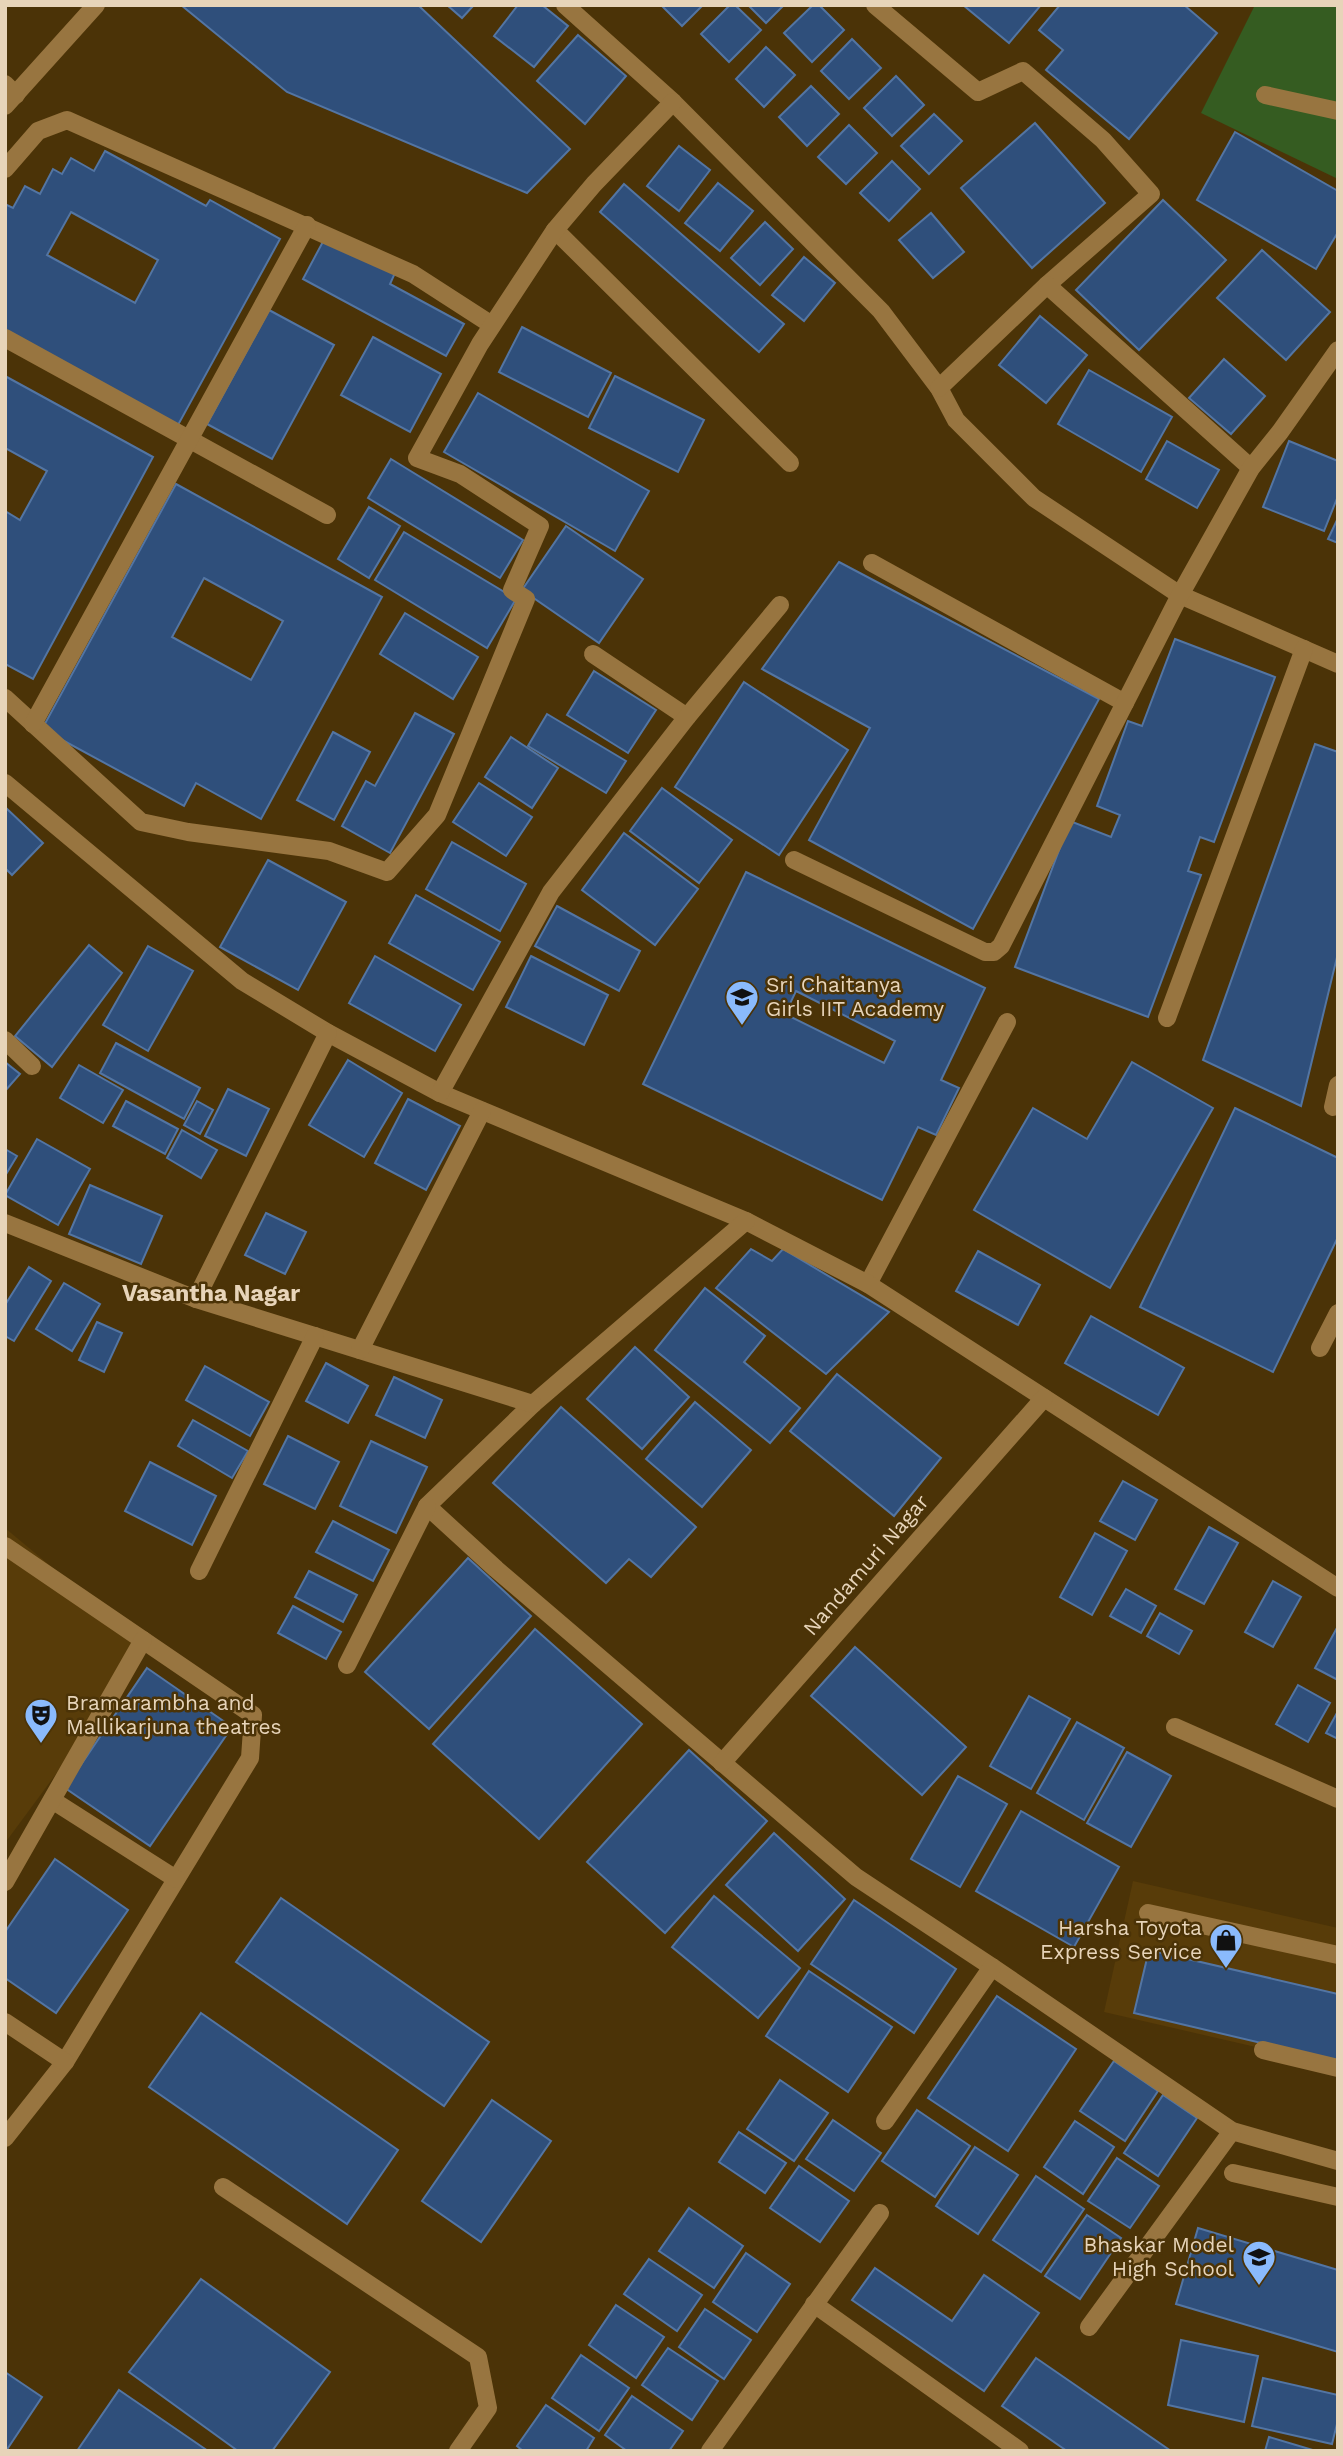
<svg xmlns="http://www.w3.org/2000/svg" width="1343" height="2456" font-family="'Work Sans',sans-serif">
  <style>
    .built { fill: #583c09 }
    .green { fill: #355c21 }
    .building { fill: #2f4f7b; stroke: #5375a3; stroke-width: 2; fill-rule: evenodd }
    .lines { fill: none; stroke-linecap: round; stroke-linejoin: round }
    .lane { stroke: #987540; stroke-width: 18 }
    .street { stroke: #987540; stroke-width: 18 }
    .labels { text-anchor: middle; stroke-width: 5; stroke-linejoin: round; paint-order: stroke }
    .poi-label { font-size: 21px; fill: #e7d4b9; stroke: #4b3307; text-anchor: start }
    .street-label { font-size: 21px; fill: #e7d4b9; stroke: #4b3307 }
    .neighbourhood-label { font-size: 23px; font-weight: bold; fill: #e7d4b9; stroke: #4b3307 }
  </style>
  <rect width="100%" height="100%" fill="#4b3307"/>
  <!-- built -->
  <g class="built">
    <path d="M 5,1528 L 149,1648 L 5,1843 Z"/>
    <path d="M 1133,1881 L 1338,1928 L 1338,2066 L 1104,2012 Z"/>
  </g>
  <!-- green -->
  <path class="green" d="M 1255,5 L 1338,5 L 1338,179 L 1201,113 Z"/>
  <!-- building -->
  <g class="building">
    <path d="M 181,5 L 418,5 L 570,149 L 527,193 L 287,92 Z"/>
    <path d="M 447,5 L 474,5 L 462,18 Z"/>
    <path d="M 518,5 L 542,5 L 568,26 L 534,67 L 494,36 Z"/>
    <path d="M 661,5 L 703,5 L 682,26 Z"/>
    <path d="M 730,5 L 735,5 L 761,30 L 729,62 L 701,34 Z"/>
    <path d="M 748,5 L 784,5 L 766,23 Z"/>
    <path d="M 813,5 L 819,5 L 844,30 L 812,62 L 784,33 Z"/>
    <path d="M 963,5 L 1041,5 L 1009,43 Z"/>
    <path d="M 1060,5 L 1184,5 L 1217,33 L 1129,139 L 1046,70 L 1063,50 L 1039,30 Z"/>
    <path d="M 578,35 L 626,76 L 585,124 L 537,81 Z"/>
    <path d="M 852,39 L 881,68 L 849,99 L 821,71 Z"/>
    <path d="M 766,47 L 795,75 L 764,107 L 736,79 Z"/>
    <path d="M 896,76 L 924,105 L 892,136 L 864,108 Z"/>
    <path d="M 811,86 L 839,114 L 807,146 L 779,117 Z"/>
    <path d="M 934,114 L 962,141 L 929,174 L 901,146 Z"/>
    <path d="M 1035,123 L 1105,203 L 1032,268 L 961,188 Z"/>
    <path d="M 849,125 L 877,153 L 846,184 L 818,157 Z"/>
    <path d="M 1235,132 L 1338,191 L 1338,232 L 1316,269 L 1197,200 Z"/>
    <path d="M 679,146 L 710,170 L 679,211 L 647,186 Z"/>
    <path d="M 105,151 L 206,206 L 210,200 L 280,239 L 178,425 L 5,331 L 5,204 L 13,208 L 25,186 L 40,194 L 53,169 L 62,174 L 71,158 L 94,171 ZM 71,212 L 158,260 L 135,303 L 47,255 Z"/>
    <path d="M 892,161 L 920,189 L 889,221 L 860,193 Z"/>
    <path d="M 718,183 L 753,211 L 720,251 L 685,223 Z"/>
    <path d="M 624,184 L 784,324 L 759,352 L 600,212 Z"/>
    <path d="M 1163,200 L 1226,260 L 1139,350 L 1076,290 Z"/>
    <path d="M 931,213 L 964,252 L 933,278 L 899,240 Z"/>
    <path d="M 765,222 L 793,249 L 760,285 L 731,258 Z"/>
    <path d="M 326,236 L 395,273 L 390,284 L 464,324 L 446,356 L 303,279 Z"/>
    <path d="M 1262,250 L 1330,312 L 1286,360 L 1217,298 Z"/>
    <path d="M 804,257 L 835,283 L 804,321 L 772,295 Z"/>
    <path d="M 269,310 L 334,345 L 272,459 L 207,424 Z"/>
    <path d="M 1040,316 L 1087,355 L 1046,403 L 999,365 Z"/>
    <path d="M 522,327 L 611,373 L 588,417 L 499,372 Z"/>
    <path d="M 373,337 L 441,374 L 410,432 L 341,395 Z"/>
    <path d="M 1224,359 L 1265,396 L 1231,434 L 1189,398 Z"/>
    <path d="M 1089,370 L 1172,417 L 1141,472 L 1058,424 Z"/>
    <path d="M 5,376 L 153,457 L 33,679 L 5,664 L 5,511 L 20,520 L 47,471 L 5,448 Z"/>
    <path d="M 615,376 L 704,420 L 678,472 L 589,428 Z"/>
    <path d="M 478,393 L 649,491 L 615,551 L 444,452 Z"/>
    <path d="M 1167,441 L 1219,470 L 1197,508 L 1146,479 Z"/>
    <path d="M 1289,441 L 1338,461 L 1338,496 L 1324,531 L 1263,507 Z"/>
    <path d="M 391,459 L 523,540 L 500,578 L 368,498 Z"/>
    <path d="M 176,484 L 382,597 L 261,819 L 196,783 L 184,806 L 42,729 ZM 204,578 L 283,621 L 251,680 L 172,637 Z"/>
    <path d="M 369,507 L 400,526 L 369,578 L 338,559 Z"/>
    <path d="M 1338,518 L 1338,543 L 1328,539 Z"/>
    <path d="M 566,526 L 643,579 L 599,643 L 522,590 Z"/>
    <path d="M 404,532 L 516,599 L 487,648 L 375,580 Z"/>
    <path d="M 839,562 L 1099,699 L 973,929 L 809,840 L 870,728 L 762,669 Z"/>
    <path d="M 405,613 L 478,657 L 453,699 L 380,654 Z"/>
    <path d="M 1175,639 L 1275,677 L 1214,842 L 1200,837 L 1188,871 L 1201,875 L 1148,1017 L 1015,967 L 1070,821 L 1111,837 L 1120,815 L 1097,806 L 1128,721 L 1142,726 Z"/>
    <path d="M 594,671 L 656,710 L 628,753 L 567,715 Z"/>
    <path d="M 744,682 L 848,750 L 779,855 L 675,787 Z"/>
    <path d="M 415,713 L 454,734 L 390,853 L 342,826 L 366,781 L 375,786 Z"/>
    <path d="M 547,714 L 626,761 L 606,793 L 528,746 Z"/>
    <path d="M 333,732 L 370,752 L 334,820 L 297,800 Z"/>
    <path d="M 511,737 L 558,768 L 532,808 L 485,777 Z"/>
    <path d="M 1315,744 L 1338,752 L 1338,953 L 1301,1106 L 1203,1060 Z"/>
    <path d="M 479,783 L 532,817 L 506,856 L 453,822 Z"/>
    <path d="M 662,788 L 732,840 L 699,883 L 630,831 Z"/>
    <path d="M 5,807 L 43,843 L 12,875 L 5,868 Z"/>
    <path d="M 624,833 L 698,889 L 655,945 L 582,890 Z"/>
    <path d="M 452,842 L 526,884 L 500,931 L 426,889 Z"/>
    <path d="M 268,860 L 346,902 L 298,990 L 220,947 Z"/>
    <path d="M 746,872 L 985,988 L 941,1080 L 959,1088 L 936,1135 L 918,1127 L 882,1200 L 643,1084 ZM 796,991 L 895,1041 L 884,1063 L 785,1014 Z"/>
    <path d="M 416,895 L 500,942 L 473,990 L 389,943 Z"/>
    <path d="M 557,906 L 640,951 L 619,991 L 535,946 Z"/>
    <path d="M 89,945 L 122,973 L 52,1067 L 15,1036 Z"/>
    <path d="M 148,946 L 193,971 L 148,1051 L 103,1025 Z"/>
    <path d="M 375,956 L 461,1005 L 435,1051 L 349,1003 Z"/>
    <path d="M 531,956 L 608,995 L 584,1045 L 506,1007 Z"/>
    <path d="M 116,1043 L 200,1088 L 184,1119 L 100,1073 Z"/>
    <path d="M 348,1060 L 402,1093 L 364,1157 L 309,1125 Z"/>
    <path d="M 5,1062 L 20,1074 L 5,1091 Z"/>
    <path d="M 1132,1062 L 1213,1108 L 1110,1288 L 974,1210 L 1033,1108 L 1087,1139 Z"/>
    <path d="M 79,1065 L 123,1090 L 103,1123 L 60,1098 Z"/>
    <path d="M 228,1089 L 269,1109 L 246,1156 L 205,1136 Z"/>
    <path d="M 408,1099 L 460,1126 L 426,1190 L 375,1163 Z"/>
    <path d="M 126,1101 L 178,1129 L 165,1154 L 113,1126 Z"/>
    <path d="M 197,1101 L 213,1110 L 200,1134 L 184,1125 Z"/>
    <path d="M 1235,1108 L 1338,1158 L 1338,1237 L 1273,1372 L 1140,1307 Z"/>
    <path d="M 182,1130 L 217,1150 L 201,1178 L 167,1158 Z"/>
    <path d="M 37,1139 L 90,1169 L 58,1225 L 5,1195 Z"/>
    <path d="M 5,1149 L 17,1156 L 5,1176 Z"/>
    <path d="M 90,1185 L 162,1216 L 141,1264 L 69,1234 Z"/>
    <path d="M 266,1213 L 306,1232 L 285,1274 L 245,1255 Z"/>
    <path d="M 751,1249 L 772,1261 L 783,1249 L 889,1312 L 826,1374 L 716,1288 Z"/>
    <path d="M 978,1251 L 1040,1285 L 1018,1325 L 956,1291 Z"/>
    <path d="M 29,1267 L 51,1281 L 14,1341 L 5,1336 L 5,1305 Z"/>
    <path d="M 64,1283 L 100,1304 L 72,1351 L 36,1329 Z"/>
    <path d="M 705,1288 L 765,1336 L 744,1362 L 800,1408 L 770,1443 L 655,1350 Z"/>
    <path d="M 1091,1316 L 1184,1368 L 1158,1415 L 1065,1363 Z"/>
    <path d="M 97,1322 L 122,1333 L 104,1372 L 79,1360 Z"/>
    <path d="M 635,1347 L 689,1397 L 642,1449 L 587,1399 Z"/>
    <path d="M 326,1363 L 368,1386 L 348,1423 L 306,1401 Z"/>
    <path d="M 205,1366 L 269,1402 L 250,1436 L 186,1400 Z"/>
    <path d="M 837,1374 L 941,1458 L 894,1516 L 790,1431 Z"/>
    <path d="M 394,1377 L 442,1400 L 425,1438 L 376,1415 Z"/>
    <path d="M 695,1402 L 751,1450 L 702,1507 L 646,1459 Z"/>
    <path d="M 561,1407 L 696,1527 L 651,1577 L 629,1559 L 606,1583 L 493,1483 Z"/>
    <path d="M 193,1420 L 248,1451 L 232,1478 L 178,1446 Z"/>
    <path d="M 288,1436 L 339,1462 L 315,1509 L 264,1484 Z"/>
    <path d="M 371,1441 L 427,1467 L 396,1533 L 340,1506 Z"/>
    <path d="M 150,1462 L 216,1496 L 192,1545 L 125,1511 Z"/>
    <path d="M 1123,1481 L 1157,1500 L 1135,1540 L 1100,1521 Z"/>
    <path d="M 333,1521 L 389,1550 L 373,1581 L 316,1552 Z"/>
    <path d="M 1209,1527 L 1238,1543 L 1204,1604 L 1175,1589 Z"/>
    <path d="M 1095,1533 L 1127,1551 L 1092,1615 L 1060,1597 Z"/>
    <path d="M 468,1558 L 531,1616 L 429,1729 L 365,1672 Z"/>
    <path d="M 309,1571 L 357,1595 L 343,1622 L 295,1597 Z"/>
    <path d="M 1273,1581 L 1301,1597 L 1273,1647 L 1245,1632 Z"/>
    <path d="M 1126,1589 L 1156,1606 L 1141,1633 L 1110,1616 Z"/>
    <path d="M 293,1606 L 341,1632 L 326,1659 L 278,1633 Z"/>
    <path d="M 1160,1613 L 1192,1631 L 1179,1654 L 1147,1636 Z"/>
    <path d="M 1338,1626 L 1338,1680 L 1315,1668 Z"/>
    <path d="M 535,1629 L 642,1724 L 539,1839 L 433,1744 Z"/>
    <path d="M 855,1647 L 966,1747 L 922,1795 L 811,1696 Z"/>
    <path d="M 147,1668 L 232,1727 L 150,1846 L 65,1788 Z"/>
    <path d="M 1298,1685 L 1330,1703 L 1308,1742 L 1276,1724 Z"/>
    <path d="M 1029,1696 L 1070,1719 L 1031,1789 L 990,1766 Z"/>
    <path d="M 1338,1711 L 1338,1739 L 1326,1733 Z"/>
    <path d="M 1077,1722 L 1124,1748 L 1084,1820 L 1037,1793 Z"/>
    <path d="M 689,1750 L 767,1821 L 665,1933 L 587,1862 Z"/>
    <path d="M 1127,1752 L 1171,1776 L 1131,1847 L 1087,1823 Z"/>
    <path d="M 958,1776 L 1007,1804 L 960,1887 L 911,1859 Z"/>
    <path d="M 1021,1811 L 1119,1867 L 1074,1947 L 976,1891 Z"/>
    <path d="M 774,1833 L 845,1899 L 798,1951 L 726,1885 Z"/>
    <path d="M 55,1859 L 128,1910 L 56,2013 L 5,1978 L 5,1932 Z"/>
    <path d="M 714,1896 L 800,1968 L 758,2018 L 672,1947 Z"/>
    <path d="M 281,1898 L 489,2042 L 444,2106 L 236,1962 Z"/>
    <path d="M 854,1900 L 956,1969 L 914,2033 L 811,1964 Z"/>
    <path d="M 1149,1950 L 1338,1994 L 1338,2061 L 1134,2013 Z"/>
    <path d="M 809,1971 L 892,2027 L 848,2092 L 766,2036 Z"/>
    <path d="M 997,1996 L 1076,2049 L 1008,2151 L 928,2098 Z"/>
    <path d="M 201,2013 L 398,2150 L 347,2224 L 149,2087 Z"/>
    <path d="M 1114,2061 L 1158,2091 L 1125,2141 L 1080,2111 Z"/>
    <path d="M 780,2080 L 828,2113 L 794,2161 L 747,2129 Z"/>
    <path d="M 1163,2095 L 1197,2118 L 1158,2176 L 1124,2153 Z"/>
    <path d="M 492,2100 L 551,2141 L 481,2242 L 422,2201 Z"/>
    <path d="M 917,2110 L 970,2146 L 935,2197 L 882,2161 Z"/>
    <path d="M 833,2120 L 881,2153 L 854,2191 L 806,2159 Z"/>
    <path d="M 1075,2121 L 1114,2147 L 1083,2194 L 1044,2167 Z"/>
    <path d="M 739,2132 L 786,2163 L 765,2193 L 719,2162 Z"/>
    <path d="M 975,2147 L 1018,2175 L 978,2234 L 936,2206 Z"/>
    <path d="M 1117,2158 L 1159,2186 L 1130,2228 L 1088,2201 Z"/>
    <path d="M 799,2166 L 849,2201 L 820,2242 L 770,2208 Z"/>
    <path d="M 1036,2176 L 1084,2209 L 1041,2272 L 993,2240 Z"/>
    <path d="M 689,2208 L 743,2246 L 714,2288 L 659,2251 Z"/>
    <path d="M 1087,2215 L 1121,2238 L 1080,2299 L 1045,2276 Z"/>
    <path d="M 1198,2228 L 1338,2270 L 1338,2352 L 1176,2304 Z"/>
    <path d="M 746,2253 L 790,2284 L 757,2332 L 713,2302 Z"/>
    <path d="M 649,2259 L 702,2295 L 677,2331 L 624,2294 Z"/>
    <path d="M 875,2268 L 952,2321 L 984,2275 L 1039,2313 L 984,2391 L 852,2300 Z"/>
    <path d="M 201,2279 L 330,2372 L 272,2451 L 238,2451 L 129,2372 Z"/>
    <path d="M 616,2305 L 664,2337 L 636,2378 L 589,2345 Z"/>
    <path d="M 705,2309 L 751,2340 L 724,2379 L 679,2347 Z"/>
    <path d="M 1181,2340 L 1258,2356 L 1244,2422 L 1168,2405 Z"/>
    <path d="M 668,2348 L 718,2381 L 692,2420 L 642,2385 Z"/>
    <path d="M 581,2355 L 629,2388 L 599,2431 L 552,2398 Z"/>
    <path d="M 1036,2358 L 1171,2451 L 1067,2451 L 1002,2406 Z"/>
    <path d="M 5,2372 L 42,2397 L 6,2451 L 5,2450 Z"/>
    <path d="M 1263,2378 L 1338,2395 L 1338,2420 L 1332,2444 L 1252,2426 Z"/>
    <path d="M 119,2390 L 208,2451 L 77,2451 Z"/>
    <path d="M 632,2396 L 683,2431 L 669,2451 L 627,2451 L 605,2435 Z"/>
    <path d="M 546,2405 L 594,2438 L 586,2451 L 523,2451 L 517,2446 Z"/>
    <path d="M 1269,2437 L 1316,2451 L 1265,2451 Z"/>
  </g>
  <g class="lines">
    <!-- lane -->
    <g class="lane">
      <path d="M 5,84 L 16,95"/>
      <path d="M 1265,95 L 1338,111"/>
      <path d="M 868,1284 L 1007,1022"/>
      <path d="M 5,1546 L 253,1715 L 250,1758 L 65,2062 L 5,2138"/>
      <path d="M 1175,1727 L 1338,1799"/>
      <path d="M 52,1800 L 176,1879"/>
      <path d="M 5,1882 L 143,1640"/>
      <path d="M 1148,1913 L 1338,1955"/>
      <path d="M 5,2022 L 65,2062"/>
      <path d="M 1263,2050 L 1338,2068"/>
      <path d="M 1233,2173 L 1338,2197"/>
      <path d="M 223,2187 L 478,2357 L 488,2408 L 458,2451"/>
    </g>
    <!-- street -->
    <g class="street">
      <path d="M 565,5 L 673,102 L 881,311 L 939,388 L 956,420 L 1034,498 L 1180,595 L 1338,664"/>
      <path d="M 875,5 L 978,92 L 1023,71 L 1103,140 L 1151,194 L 1047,285 L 939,388"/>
      <path d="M 5,106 L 96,5"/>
      <path d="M 5,169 L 38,131 L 67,120 L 413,274 L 492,325"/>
      <path d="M 555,230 L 790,463"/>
      <path d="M 1047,285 L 1251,468"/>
      <path d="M 5,338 L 327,515"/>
      <path d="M 872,563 L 1125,703"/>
      <path d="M 593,654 L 687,717"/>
      <path d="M 5,698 L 141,822 L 188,832 L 329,851 L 387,872 L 437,815 L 526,599 L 512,590 L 540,526 L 460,474 L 417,458 L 480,344 L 555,230 L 594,184 L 673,102"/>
      <path d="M 33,724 L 307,225"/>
      <path d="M 5,783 L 242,981 L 328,1033 L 440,1093 L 746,1221 L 868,1284 L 1338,1588"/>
      <path d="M 794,860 L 985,952 L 994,952 L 1001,946 L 1180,595 L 1251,468 L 1280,432 L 1338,350"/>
      <path d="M 1167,1018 L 1304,649"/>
      <path d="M 5,1040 L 32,1066"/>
      <path d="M 440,1093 L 551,892 L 687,717 L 780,605"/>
      <path d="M 1333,1107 L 1338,1085"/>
      <path d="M 746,1221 L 533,1404 L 427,1506 L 496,1569 L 856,1877 L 992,1967 L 1232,2131 L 1338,2161"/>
      <path d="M 5,1223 L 196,1299 L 533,1404"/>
      <path d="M 196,1299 L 328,1033"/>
      <path d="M 1320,1348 L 1338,1313"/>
      <path d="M 360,1350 L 482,1111"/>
      <path d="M 199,1571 L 315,1336"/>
      <path d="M 347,1665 L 427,1506"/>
      <path d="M 722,1763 L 1044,1398"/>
      <path d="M 885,2121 L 992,1967"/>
      <path d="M 814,2304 L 1020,2451"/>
      <path d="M 1089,2327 L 1232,2131"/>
      <path d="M 710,2451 L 880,2213"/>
    </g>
  </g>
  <!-- icons -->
  <defs>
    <symbol id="university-pin" viewBox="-11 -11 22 30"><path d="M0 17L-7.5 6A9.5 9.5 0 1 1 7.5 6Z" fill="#8abafc" stroke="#4b3307"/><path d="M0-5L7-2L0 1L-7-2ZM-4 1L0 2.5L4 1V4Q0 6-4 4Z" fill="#111"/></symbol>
    <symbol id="theatre-pin" viewBox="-11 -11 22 30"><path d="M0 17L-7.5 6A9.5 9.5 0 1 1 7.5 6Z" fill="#8abafc" stroke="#4b3307"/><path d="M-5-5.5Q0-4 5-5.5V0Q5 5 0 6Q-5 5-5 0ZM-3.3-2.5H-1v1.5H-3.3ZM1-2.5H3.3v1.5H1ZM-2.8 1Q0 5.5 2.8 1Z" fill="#111"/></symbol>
    <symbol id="shop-pin" viewBox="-11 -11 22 30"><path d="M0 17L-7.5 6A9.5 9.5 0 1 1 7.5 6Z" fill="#8abafc" stroke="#4b3307"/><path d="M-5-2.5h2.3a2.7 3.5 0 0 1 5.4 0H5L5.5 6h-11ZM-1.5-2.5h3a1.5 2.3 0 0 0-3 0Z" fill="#111"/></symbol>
    <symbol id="school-pin" viewBox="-11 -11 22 30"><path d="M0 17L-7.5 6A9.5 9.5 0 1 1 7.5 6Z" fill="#8abafc" stroke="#4b3307"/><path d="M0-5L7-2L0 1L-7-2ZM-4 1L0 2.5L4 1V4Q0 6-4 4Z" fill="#111"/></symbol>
  </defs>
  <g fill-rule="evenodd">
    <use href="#university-pin" x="723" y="978" width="38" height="52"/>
    <use href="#theatre-pin" x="22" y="1696" width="38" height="52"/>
    <use href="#shop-pin" x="1207" y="1921" width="38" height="52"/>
    <use href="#school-pin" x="1240" y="2238" width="38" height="52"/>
  </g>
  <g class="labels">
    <!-- poi labels -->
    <g class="poi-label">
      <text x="766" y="992">Sri Chaitanya<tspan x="766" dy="24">Girls IIT Academy</tspan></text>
      <text x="66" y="1710">Bramarambha and<tspan x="66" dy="24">Mallikarjuna theatres</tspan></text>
      <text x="1202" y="1935" text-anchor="end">Harsha Toyota<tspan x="1202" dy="24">Express Service</tspan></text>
      <text x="1234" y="2252" text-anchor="end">Bhaskar Model<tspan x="1234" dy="24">High School</tspan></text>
    </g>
    <!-- street labels -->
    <g class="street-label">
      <text transform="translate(866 1565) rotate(-49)" y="7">Nandamuri Nagar</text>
    </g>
    <!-- neighbourhood labels -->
    <g class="neighbourhood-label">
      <text x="211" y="1301">Vasantha Nagar</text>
    </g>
  </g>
  <!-- border -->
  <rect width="1343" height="2456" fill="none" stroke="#e7d4b9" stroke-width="14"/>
</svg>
